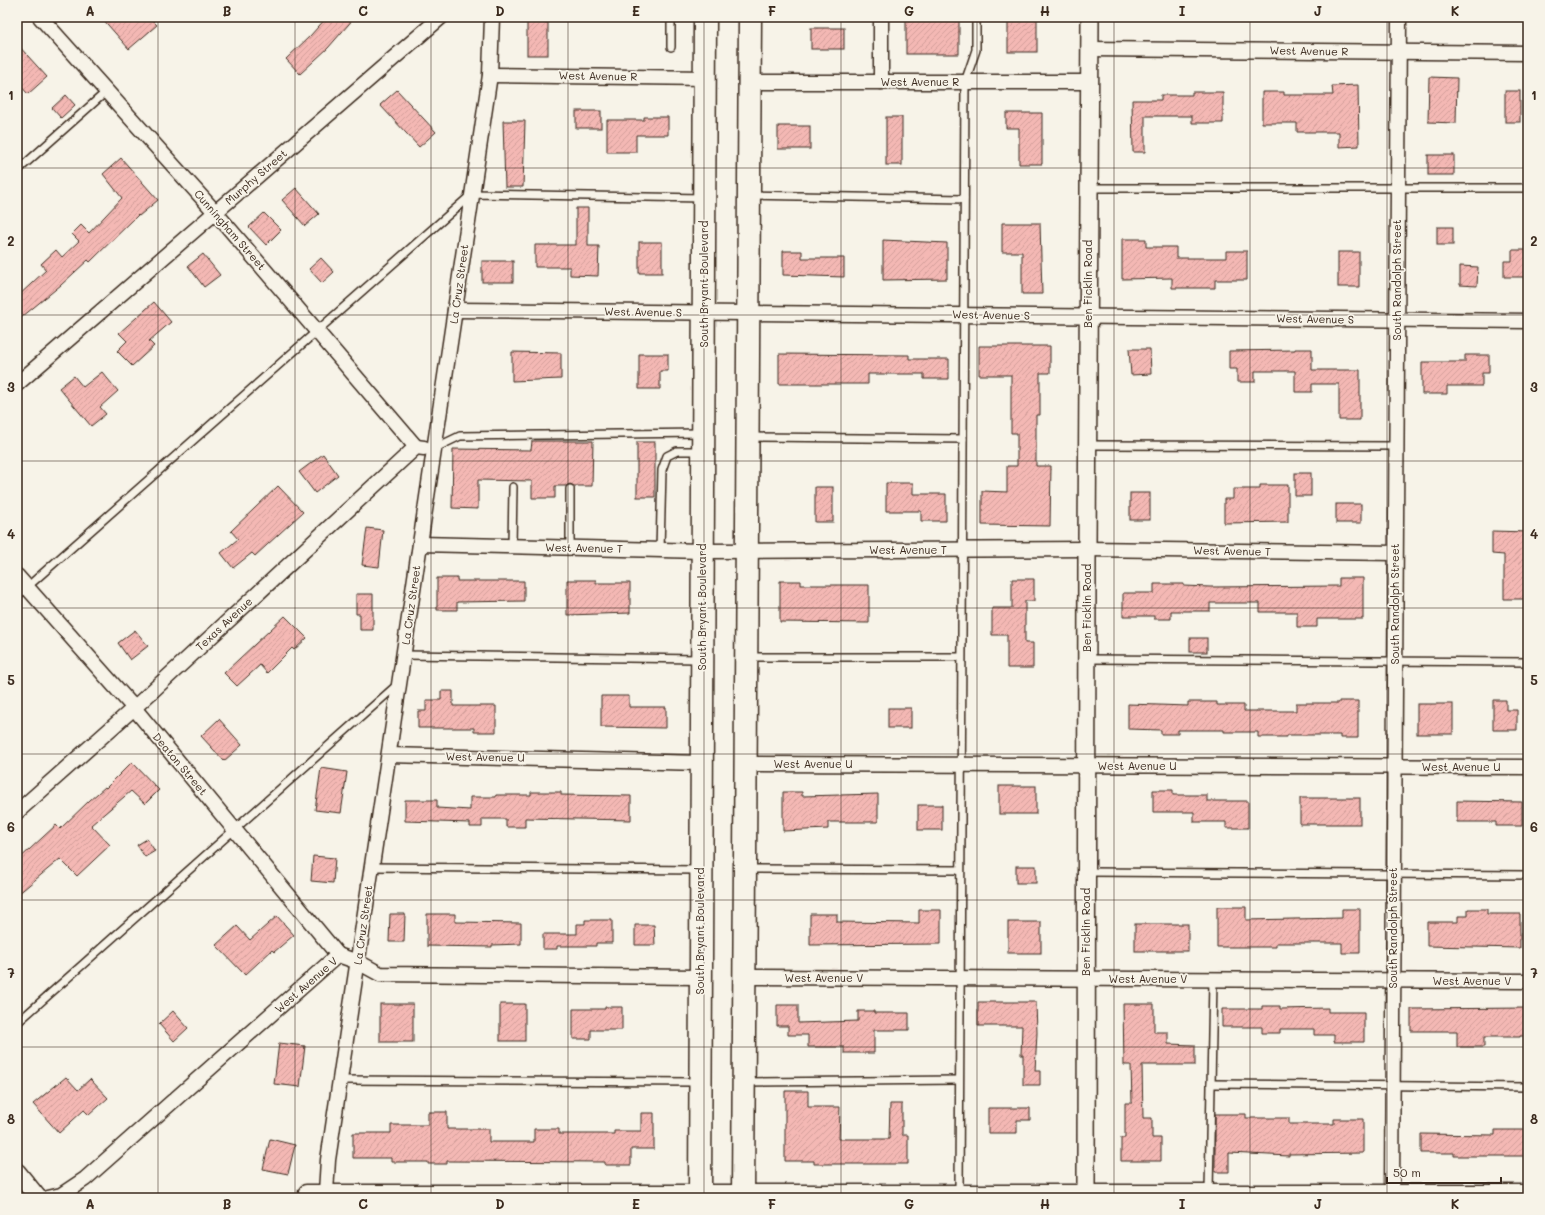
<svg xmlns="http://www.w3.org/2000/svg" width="1545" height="1215" font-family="Mali,sans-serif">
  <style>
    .building { fill: url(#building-hatch); stroke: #3b2a1e }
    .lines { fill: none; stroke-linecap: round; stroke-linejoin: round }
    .service-casing { stroke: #3b2a1e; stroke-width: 10 }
    .minor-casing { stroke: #3b2a1e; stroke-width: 17 }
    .tertiary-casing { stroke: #3b2a1e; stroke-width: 20 }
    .primary-casing { stroke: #3b2a1e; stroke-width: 25 }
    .service { stroke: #f7f3e8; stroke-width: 7 }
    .minor { stroke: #f7f3e8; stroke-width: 14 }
    .tertiary { stroke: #f7f3e8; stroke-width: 17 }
    .primary { stroke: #f7f3e8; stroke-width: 22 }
    .grid { fill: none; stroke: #3b2a1e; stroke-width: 1; stroke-opacity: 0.55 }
    .labels { text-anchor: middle; stroke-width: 3.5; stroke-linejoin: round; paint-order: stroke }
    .street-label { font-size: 11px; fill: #3b2a1e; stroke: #f7f3e8 }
    .neatline { fill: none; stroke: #3b2a1e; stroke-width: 1.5 }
    .grid-label { font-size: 13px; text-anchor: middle; font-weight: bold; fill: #3b2a1e }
  </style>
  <defs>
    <pattern id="building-hatch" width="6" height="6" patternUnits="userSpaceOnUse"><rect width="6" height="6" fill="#f4b8b4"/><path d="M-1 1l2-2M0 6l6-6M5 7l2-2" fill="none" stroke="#d29e9a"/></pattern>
  </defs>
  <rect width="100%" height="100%" fill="#f7f3e8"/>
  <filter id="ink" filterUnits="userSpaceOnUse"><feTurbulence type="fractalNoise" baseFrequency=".025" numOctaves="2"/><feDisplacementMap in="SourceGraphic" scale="8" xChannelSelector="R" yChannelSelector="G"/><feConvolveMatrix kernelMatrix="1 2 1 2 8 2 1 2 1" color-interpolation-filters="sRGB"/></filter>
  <g filter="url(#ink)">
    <!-- building -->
    <g class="building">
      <path d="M 101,17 L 149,17 L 157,25 L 129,49 Z"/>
      <path d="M 327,17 L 355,17 L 328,48 L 300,74 L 286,59 L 310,36 Z"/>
      <rect x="1008" y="17" width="29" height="35"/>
      <rect x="906" y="19" width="53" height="35"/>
      <rect x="527" y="22" width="21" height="33"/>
      <rect x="811" y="28" width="33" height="21"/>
      <path d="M 17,44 L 47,77 L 28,94 L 17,82 Z"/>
      <path d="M 1429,77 L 1457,78 L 1456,123 L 1428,122 Z"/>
      <path d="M 1358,85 L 1359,146 L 1339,147 L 1339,132 L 1297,132 L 1297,123 L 1262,123 L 1262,92 L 1284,92 L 1284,95 L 1333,95 L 1332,86 Z"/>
      <path d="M 397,90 L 436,132 L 419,147 L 380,105 Z"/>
      <rect x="1505" y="91" width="15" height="31"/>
      <path d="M 1192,92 L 1223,92 L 1223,123 L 1192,123 L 1192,116 L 1145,116 L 1145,152 L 1133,152 L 1132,100 L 1161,100 L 1161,95 L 1192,95 Z"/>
      <path d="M 66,95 L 75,105 L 61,118 L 52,108 Z"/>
      <rect x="576" y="111" width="25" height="17"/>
      <path d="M 1006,113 L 1042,113 L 1042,164 L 1019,164 L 1019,128 L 1006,128 Z"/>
      <path d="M 644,117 L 668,117 L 668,135 L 636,135 L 636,152 L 607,152 L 607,120 L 644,120 Z"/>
      <rect x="886" y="117" width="16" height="48"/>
      <path d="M 503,121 L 525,121 L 523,187 L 505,187 Z"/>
      <rect x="778" y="126" width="32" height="23"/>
      <rect x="1428" y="155" width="26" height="20"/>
      <path d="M 121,158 L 158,200 L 139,216 L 138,215 L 90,262 L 88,260 L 61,285 L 17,321 L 17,297 L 46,270 L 41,264 L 56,250 L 62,257 L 79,241 L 72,234 L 81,225 L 89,233 L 122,198 L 103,174 Z"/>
      <path d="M 296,188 L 319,214 L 305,226 L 282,200 Z"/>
      <path d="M 576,208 L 588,208 L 588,246 L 599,246 L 598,276 L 570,275 L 570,267 L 535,267 L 535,245 L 576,245 Z"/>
      <path d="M 264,213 L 281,230 L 266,245 L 249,227 Z"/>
      <path d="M 1002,223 L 1040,223 L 1042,294 L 1022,294 L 1022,252 L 1002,252 Z"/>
      <rect x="1437" y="227" width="16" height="18"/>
      <path d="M 1122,239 L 1146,239 L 1146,247 L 1176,247 L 1176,258 L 1226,258 L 1226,251 L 1247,251 L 1247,280 L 1215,280 L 1215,288 L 1172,288 L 1172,278 L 1122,279 Z"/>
      <path d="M 883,240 L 947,243 L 947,279 L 883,280 Z"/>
      <rect x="639" y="242" width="23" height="31"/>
      <path d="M 1512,250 L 1528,250 L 1528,277 L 1504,277 L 1504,261 L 1512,261 Z"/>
      <path d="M 783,251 L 802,251 L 802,258 L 844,258 L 844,277 L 783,275 Z"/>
      <rect x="1338" y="252" width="21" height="35"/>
      <path d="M 203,254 L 220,275 L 204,287 L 188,266 Z"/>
      <path d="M 321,258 L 334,272 L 322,283 L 309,269 Z"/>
      <rect x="482" y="261" width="31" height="21"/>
      <path d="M 1460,266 L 1478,267 L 1477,286 L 1460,285 Z"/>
      <path d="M 154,302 L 171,322 L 149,341 L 154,346 L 132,366 L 117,351 L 127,341 L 119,333 Z"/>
      <path d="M 979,346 L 1050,346 L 1050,373 L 1040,373 L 1040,415 L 1036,415 L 1036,466 L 1051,466 L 1050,526 L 982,525 L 982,491 L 1007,492 L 1007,466 L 1017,466 L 1017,433 L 1011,433 L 1011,375 L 979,375 Z"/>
      <path d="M 1129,349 L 1150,349 L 1151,374 L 1131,375 Z"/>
      <path d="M 1295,349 L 1312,349 L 1312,370 L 1360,370 L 1360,420 L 1339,420 L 1339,384 L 1312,384 L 1312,392 L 1295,392 L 1295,371 L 1255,371 L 1255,382 L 1237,382 L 1237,369 L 1229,369 L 1229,351 L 1295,350 Z"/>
      <path d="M 512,352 L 561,353 L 561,379 L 512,381 Z"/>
      <path d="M 639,354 L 668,354 L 668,371 L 660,371 L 660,389 L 639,389 Z"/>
      <path d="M 779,354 L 909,355 L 909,359 L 949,359 L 949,379 L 924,379 L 924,374 L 868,374 L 868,384 L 779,384 Z"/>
      <path d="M 1465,355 L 1489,355 L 1489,373 L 1482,373 L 1482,386 L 1447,386 L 1447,394 L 1422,394 L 1422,362 L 1465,362 Z"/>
      <path d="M 102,372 L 118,391 L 100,407 L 106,414 L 91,426 L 59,388 L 74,376 L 83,387 Z"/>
      <path d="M 532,441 L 593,441 L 592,486 L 574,486 L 570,484 L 566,486 L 555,486 L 555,498 L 532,498 L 532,481 L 478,480 L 478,509 L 452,508 L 453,449 L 531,450 Z"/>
      <rect x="637" y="442" width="18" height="55"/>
      <path d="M 323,454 L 338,475 L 315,493 L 299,472 Z"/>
      <rect x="1295" y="473" width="16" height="23"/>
      <path d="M 886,483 L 913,483 L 913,494 L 946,494 L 946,521 L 921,521 L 921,511 L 886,511 Z"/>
      <path d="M 1260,485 L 1288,485 L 1288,522 L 1224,523 L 1224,499 L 1233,499 L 1233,489 L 1260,489 Z"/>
      <path d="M 278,486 L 303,512 L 255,556 L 252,553 L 233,568 L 221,553 L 238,539 L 231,531 Z"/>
      <rect x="815" y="487" width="18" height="35"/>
      <rect x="1130" y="493" width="20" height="27"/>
      <rect x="1336" y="504" width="25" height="19"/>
      <path d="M 367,528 L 383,530 L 379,567 L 362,565 Z"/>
      <path d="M 1492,531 L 1528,532 L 1528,599 L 1504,599 L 1504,555 L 1492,554 Z"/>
      <path d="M 437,578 L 457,578 L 457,581 L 524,581 L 524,601 L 457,602 L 457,610 L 437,610 Z"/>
      <path d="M 1339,578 L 1363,578 L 1363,619 L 1317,619 L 1317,627 L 1297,627 L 1297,612 L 1260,612 L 1260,603 L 1210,603 L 1210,611 L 1171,611 L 1171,619 L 1154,619 L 1154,616 L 1123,616 L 1123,593 L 1154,593 L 1154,584 L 1184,584 L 1184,586 L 1210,587 L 1339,586 Z"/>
      <path d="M 1012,579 L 1034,579 L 1034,601 L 1025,601 L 1025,643 L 1033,643 L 1033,668 L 1007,668 L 1007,635 L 992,635 L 992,608 L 1012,608 Z"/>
      <path d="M 567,580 L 596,580 L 596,583 L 630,583 L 630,613 L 567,615 Z"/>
      <path d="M 780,581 L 801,581 L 801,585 L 869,585 L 869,623 L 780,622 Z"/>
      <path d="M 356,594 L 373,594 L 373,630 L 360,630 L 360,614 L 356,614 Z"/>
      <path d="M 285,616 L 307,638 L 294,650 L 292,648 L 267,673 L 260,665 L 237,686 L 224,673 Z"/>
      <path d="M 135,630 L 148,646 L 130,660 L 118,643 Z"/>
      <rect x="1190" y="638" width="17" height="14"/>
      <path d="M 441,691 L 453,691 L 453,706 L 496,706 L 496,732 L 474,732 L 474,728 L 418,728 L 418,711 L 426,711 L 426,700 L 441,700 Z"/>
      <path d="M 601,696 L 629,696 L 629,707 L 666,707 L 666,728 L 601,727 Z"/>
      <path d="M 1493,700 L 1506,700 L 1506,710 L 1517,710 L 1517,730 L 1493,730 Z"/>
      <path d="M 1339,701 L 1358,701 L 1358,738 L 1340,738 L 1340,735 L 1287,735 L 1287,737 L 1258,737 L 1258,732 L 1224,732 L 1224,730 L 1178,730 L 1178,734 L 1161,734 L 1161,730 L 1128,729 L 1128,704 L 1188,706 L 1188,702 L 1217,702 L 1217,705 L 1244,705 L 1244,711 L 1296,711 L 1296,703 L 1339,703 Z"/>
      <rect x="1417" y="704" width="36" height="30"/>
      <rect x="888" y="708" width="23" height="20"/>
      <path d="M 219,719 L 242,745 L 224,761 L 201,736 Z"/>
      <path d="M 132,762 L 159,790 L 145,804 L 131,791 L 91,825 L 110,845 L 77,876 L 60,859 L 17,895 L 17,861 L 56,825 L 60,829 L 90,800 L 105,787 L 106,788 Z"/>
      <path d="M 321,768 L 347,772 L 341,813 L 315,810 Z"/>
      <rect x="999" y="786" width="37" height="28"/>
      <path d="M 1153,790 L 1173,790 L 1173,795 L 1207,795 L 1207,801 L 1248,801 L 1248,828 L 1226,828 L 1226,822 L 1194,822 L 1194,812 L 1153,812 Z"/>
      <path d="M 531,792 L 561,792 L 561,795 L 631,796 L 631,820 L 525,818 L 525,827 L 506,827 L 506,819 L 482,819 L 482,827 L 470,827 L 470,823 L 405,821 L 405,800 L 437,800 L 437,808 L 470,810 L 470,797 L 496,797 L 496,795 L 531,795 Z"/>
      <path d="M 783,792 L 802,792 L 802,796 L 878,794 L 878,822 L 828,822 L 828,829 L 783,831 Z"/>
      <rect x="1300" y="798" width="60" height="26"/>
      <path d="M 1457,801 L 1522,802 L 1522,826 L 1496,826 L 1496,822 L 1457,822 Z"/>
      <rect x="918" y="805" width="24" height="25"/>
      <path d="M 147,839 L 155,851 L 145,857 L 137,845 Z"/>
      <path d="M 313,856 L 335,858 L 333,883 L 311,881 Z"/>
      <rect x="1016" y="866" width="20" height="17"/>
      <path d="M 1217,907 L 1246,907 L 1246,920 L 1342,918 L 1342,909 L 1360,909 L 1360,953 L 1342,953 L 1342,943 L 1276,943 L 1276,947 L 1217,947 Z"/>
      <path d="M 1468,909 L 1487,909 L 1487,914 L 1520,914 L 1520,948 L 1427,946 L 1427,922 L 1458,922 L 1458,916 L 1468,916 Z"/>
      <path d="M 919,910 L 941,910 L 941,944 L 810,945 L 810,914 L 837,914 L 837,922 L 919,923 Z"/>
      <path d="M 390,914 L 405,914 L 404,942 L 389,942 Z"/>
      <path d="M 427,914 L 455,914 L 455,922 L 521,923 L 521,944 L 492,945 L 492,947 L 427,946 Z"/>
      <path d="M 277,916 L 294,935 L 274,952 L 272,950 L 245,975 L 216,945 L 237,926 L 250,940 Z"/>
      <path d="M 585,920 L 612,920 L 612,943 L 596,943 L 596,946 L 557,946 L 557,949 L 543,949 L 543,934 L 577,934 L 577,924 L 585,924 Z"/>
      <rect x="1008" y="922" width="33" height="31"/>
      <rect x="1135" y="924" width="53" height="27"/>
      <path d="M 635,925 L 654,925 L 655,945 L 635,945 Z"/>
      <path d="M 978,1002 L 1036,1002 L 1037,1033 L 1035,1071 L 1040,1071 L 1040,1085 L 1023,1085 L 1023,1055 L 1021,1055 L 1022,1026 L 978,1026 Z"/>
      <rect x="380" y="1004" width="33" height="38"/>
      <rect x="500" y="1004" width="25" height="37"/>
      <path d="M 1123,1004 L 1154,1004 L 1154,1032 L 1168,1032 L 1168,1044 L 1195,1045 L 1195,1065 L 1142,1065 L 1143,1118 L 1152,1118 L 1152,1138 L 1161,1138 L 1161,1161 L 1121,1161 L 1121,1138 L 1125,1138 L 1125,1103 L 1132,1103 L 1131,1065 L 1124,1065 Z"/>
      <path d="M 777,1005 L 798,1005 L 798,1023 L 858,1021 L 858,1011 L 874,1011 L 874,1013 L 909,1013 L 909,1030 L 874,1030 L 874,1053 L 844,1053 L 844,1047 L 808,1047 L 808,1035 L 788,1035 L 788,1026 L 777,1026 Z"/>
      <path d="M 1262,1006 L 1280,1006 L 1280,1009 L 1328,1008 L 1328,1012 L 1364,1012 L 1364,1042 L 1334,1042 L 1334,1035 L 1314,1035 L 1314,1029 L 1280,1029 L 1280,1033 L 1262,1033 L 1262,1027 L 1222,1027 L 1222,1009 L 1262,1009 Z"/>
      <path d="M 605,1007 L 622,1007 L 622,1030 L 591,1030 L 591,1039 L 573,1039 L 573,1009 L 605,1009 Z"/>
      <path d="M 1528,1008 L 1528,1036 L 1520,1036 L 1520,1037 L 1484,1037 L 1484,1047 L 1457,1047 L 1457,1031 L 1411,1031 L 1411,1009 Z"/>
      <path d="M 173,1011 L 188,1028 L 174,1041 L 159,1024 Z"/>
      <path d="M 279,1043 L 305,1046 L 300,1087 L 274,1084 Z"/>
      <path d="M 66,1077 L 78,1090 L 90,1079 L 108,1098 L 89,1115 L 84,1110 L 59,1133 L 33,1104 Z"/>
      <path d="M 785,1091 L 808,1091 L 808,1107 L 840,1107 L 839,1139 L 889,1139 L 890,1104 L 902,1104 L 902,1135 L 908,1135 L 908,1164 L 814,1164 L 814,1161 L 785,1161 Z"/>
      <path d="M 988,1108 L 1030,1108 L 1030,1120 L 1017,1120 L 1017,1133 L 988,1133 Z"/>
      <path d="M 428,1112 L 447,1112 L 447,1129 L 489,1129 L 489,1142 L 534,1142 L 534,1129 L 559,1129 L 559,1134 L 614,1134 L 614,1131 L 641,1131 L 641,1113 L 654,1113 L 654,1149 L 631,1149 L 631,1165 L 605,1165 L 605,1162 L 447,1161 L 447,1164 L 428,1164 L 428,1162 L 391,1162 L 391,1158 L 353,1158 L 353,1133 L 391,1133 L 391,1125 L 428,1125 Z"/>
      <path d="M 1215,1114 L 1246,1114 L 1246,1118 L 1289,1118 L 1289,1124 L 1334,1124 L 1334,1119 L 1363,1119 L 1363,1153 L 1289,1154 L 1289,1156 L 1229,1153 L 1229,1172 L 1215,1172 Z"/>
      <path d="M 1495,1130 L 1528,1130 L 1528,1156 L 1454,1156 L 1454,1153 L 1421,1153 L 1421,1134 L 1495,1135 Z"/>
      <path d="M 270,1139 L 295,1145 L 288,1174 L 263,1169 Z"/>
    </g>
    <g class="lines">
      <defs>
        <g id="service">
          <path d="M 671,47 L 671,17"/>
          <path d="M 17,171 L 107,91"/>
          <path d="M 1089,188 L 1528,188"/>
          <path d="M 750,195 L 964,199"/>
          <path d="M 749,437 L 963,439"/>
          <path d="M 1087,445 L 1396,446"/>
          <path d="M 435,448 L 460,436 L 701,433"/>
          <path d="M 512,546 L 513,487"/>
          <path d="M 570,547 L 570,489"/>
          <path d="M 660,550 L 662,470 L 667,456 L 677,451 L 700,451"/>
          <path d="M 17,596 L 472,194 L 703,198"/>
          <path d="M 404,655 L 699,659"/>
          <path d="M 748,657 L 961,657"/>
          <path d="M 1087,659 L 1528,662"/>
          <path d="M 372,867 L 698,870"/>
          <path d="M 747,869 L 960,870"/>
          <path d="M 1087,872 L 1528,875"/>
          <path d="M 17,1023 L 398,684"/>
          <path d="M 340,1080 L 698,1082"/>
          <path d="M 745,1082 L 959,1080"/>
          <path d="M 1211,1084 L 1528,1087"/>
          <path d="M 959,1192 L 965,82 L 976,50 L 976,17"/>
          <path d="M 1209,1192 L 1213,980"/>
        </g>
        <g id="minor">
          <path d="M 40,17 L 215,212 L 416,447"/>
          <path d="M 1089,49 L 1528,53"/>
          <path d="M 490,75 L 706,78"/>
          <path d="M 750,82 L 1089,82"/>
          <path d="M 881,82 L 881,17"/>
          <path d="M 455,310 L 1528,321"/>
          <path d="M 17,384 L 441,17"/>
          <path d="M 420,544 L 702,551 L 1087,549 L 1395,553"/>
          <path d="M 17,576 L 134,708 L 338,955"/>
          <path d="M 389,755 L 701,763"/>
          <path d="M 746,764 L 1528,767"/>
          <path d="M 17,812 L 134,708 L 416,447 L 424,448"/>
          <path d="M 338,955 L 358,962 L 380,974 L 700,977"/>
          <path d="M 745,977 L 1528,981"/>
          <path d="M 306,1192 L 1528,1192"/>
          <path d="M 326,1192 L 328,1160 L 490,75 L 492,17"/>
          <path d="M 1392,1192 L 1399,17"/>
          <path d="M 48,1198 L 61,1195 L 85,1179 L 338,955"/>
        </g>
        <g id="tertiary">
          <path d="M 17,1172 L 38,1198"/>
          <path d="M 1086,1198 L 1087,549 L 1090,17"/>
        </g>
        <g id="primary">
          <path d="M 700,1198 L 705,17"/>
          <path d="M 743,1198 L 750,17"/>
        </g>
      </defs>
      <!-- service casing -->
      <use href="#service" class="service-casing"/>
      <!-- minor casing -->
      <use href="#minor" class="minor-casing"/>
      <!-- tertiary casing -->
      <use href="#tertiary" class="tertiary-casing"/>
      <!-- primary casing -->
      <use href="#primary" class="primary-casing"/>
      <!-- service -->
      <use href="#service" class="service"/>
      <!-- minor -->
      <use href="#minor" class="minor"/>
      <!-- tertiary -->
      <use href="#tertiary" class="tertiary"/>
      <!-- primary -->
      <use href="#primary" class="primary"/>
    </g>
  </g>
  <!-- grid -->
  <path class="grid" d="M 158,17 L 158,1198M 295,17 L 295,1198M 431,17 L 431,1198M 568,17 L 568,1198M 704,17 L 704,1198M 841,17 L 841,1198M 977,17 L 977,1198M 1114,17 L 1114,1198M 1250,17 L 1250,1198M 1387,17 L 1387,1198M 17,168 L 1528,168M 17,315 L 1528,315M 17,461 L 1528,461M 17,608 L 1528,608M 17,754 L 1528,754M 17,900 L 1528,900M 17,1047 L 1528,1047"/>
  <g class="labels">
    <!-- street labels -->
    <g class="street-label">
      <text transform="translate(1309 51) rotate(1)" y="4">West Avenue R</text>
      <text transform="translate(598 76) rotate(1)" y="4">West Avenue R</text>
      <text x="920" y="86">West Avenue R</text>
      <text transform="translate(256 177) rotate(-41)" y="4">Murphy Street</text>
      <text transform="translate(230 230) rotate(49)" y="4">Cunningham Street</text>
      <text transform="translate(1397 280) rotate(-90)" y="4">South Randolph Street</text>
      <text transform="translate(459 284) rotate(-82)" y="4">La Cruz Street</text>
      <text transform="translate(704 284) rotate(-90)" y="4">South Bryant Boulevard</text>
      <text transform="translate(1088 284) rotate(-90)" y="4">Ben Ficklin Road</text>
      <text transform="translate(643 312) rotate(1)" y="4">West Avenue S</text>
      <text transform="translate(991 315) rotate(1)" y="4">West Avenue S</text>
      <text transform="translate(1315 319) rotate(1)" y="4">West Avenue S</text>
      <text transform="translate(584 548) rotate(1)" y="4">West Avenue T</text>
      <text x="908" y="554">West Avenue T</text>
      <text transform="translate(1232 551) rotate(1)" y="4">West Avenue T</text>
      <text transform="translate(1395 604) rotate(-90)" y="4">South Randolph Street</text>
      <text transform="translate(411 605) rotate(-82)" y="4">La Cruz Street</text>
      <text transform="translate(702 607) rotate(-90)" y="4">South Bryant Boulevard</text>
      <text transform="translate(1087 608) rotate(-90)" y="4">Ben Ficklin Road</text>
      <text transform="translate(224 624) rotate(-43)" y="4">Texas Avenue</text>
      <text transform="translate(485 757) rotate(1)" y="4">West Avenue U</text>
      <text transform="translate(180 764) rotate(50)" y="4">Deaton Street</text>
      <text x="813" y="768">West Avenue U</text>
      <text x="1137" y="770">West Avenue U</text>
      <text x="1461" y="771">West Avenue U</text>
      <text transform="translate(363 925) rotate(-82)" y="4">La Cruz Street</text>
      <text transform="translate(1393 928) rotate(-90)" y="4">South Randolph Street</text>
      <text transform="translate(700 931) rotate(-90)" y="4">South Bryant Boulevard</text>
      <text transform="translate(1086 932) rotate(-90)" y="4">Ben Ficklin Road</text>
      <text x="824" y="982">West Avenue V</text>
      <text x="1148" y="983">West Avenue V</text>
      <text x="1472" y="985">West Avenue V</text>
      <text transform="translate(306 985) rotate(-41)" y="4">West Avenue V</text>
    </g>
  </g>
  <!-- margin -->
  <rect width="1545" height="1215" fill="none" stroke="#f7f3e8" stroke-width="44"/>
  <!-- scale -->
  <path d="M1387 1177v6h114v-6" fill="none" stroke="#3b2a1e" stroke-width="2"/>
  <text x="1393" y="1177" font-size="12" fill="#3b2a1e" stroke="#f7f3e8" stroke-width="3" paint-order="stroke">50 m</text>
  <rect x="22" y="22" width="1501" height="1171" class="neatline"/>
  <g class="grid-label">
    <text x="90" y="16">A</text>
    <text x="227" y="16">B</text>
    <text x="363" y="16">C</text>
    <text x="500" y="16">D</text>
    <text x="636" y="16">E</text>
    <text x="772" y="16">F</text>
    <text x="909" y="16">G</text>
    <text x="1045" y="16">H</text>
    <text x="1182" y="16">I</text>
    <text x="1318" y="16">J</text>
    <text x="1455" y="16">K</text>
    <text x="11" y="100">1</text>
    <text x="1534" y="100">1</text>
    <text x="11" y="246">2</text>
    <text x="1534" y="246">2</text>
    <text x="11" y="392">3</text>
    <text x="1534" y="392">3</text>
    <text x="11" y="539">4</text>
    <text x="1534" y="539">4</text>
    <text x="11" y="685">5</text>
    <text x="1534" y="685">5</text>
    <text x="11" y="832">6</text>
    <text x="1534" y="832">6</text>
    <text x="11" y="978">7</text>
    <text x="1534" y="978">7</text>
    <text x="11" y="1124">8</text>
    <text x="1534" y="1124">8</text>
    <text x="90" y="1209">A</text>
    <text x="227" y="1209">B</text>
    <text x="363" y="1209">C</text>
    <text x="500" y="1209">D</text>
    <text x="636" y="1209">E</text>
    <text x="772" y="1209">F</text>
    <text x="909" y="1209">G</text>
    <text x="1045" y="1209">H</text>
    <text x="1182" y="1209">I</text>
    <text x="1318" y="1209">J</text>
    <text x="1455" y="1209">K</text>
  </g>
</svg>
